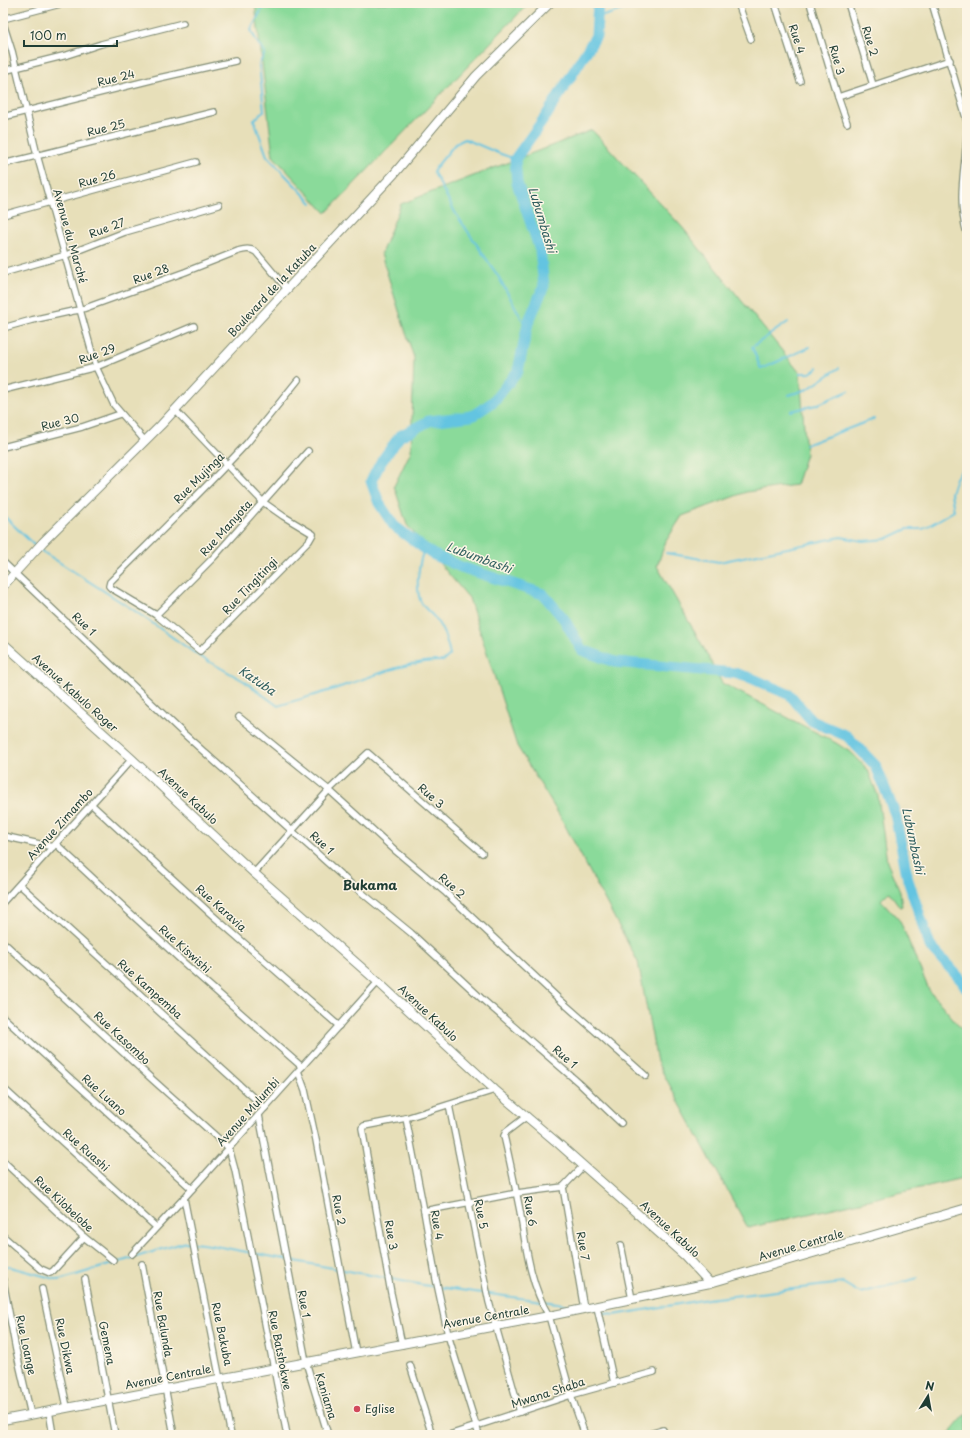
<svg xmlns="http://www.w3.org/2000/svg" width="970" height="1438" font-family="'Playpen Sans',sans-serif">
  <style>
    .green { fill: #8ada9a; stroke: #548c67 }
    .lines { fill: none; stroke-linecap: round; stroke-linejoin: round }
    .stream { stroke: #63c4e1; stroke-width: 2 }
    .river { stroke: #63c4e1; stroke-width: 11 }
    .street-casing { stroke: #838e76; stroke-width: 8 }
    .secondary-casing { stroke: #838e76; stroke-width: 10 }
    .street { stroke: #fff; stroke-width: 5.5 }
    .secondary { stroke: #fff; stroke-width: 8 }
    .poi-dot { fill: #d1495b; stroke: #fcf5e5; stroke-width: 1.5 }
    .labels { text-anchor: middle; stroke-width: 3; stroke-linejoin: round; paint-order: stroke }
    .street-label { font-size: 11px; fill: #1f3d34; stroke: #fcf5e5 }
    .poi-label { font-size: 11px; fill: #1f3d34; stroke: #fcf5e5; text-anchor: start }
    .water-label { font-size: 12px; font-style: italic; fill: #305f5f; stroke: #fcf5e5 }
    .quarter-label { font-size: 13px; font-weight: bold; fill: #1f3d34; stroke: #fcf5e5 }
  </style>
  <rect width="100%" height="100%" fill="#fcf5e5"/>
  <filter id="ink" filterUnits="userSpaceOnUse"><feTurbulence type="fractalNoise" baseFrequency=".025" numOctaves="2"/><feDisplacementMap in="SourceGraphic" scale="8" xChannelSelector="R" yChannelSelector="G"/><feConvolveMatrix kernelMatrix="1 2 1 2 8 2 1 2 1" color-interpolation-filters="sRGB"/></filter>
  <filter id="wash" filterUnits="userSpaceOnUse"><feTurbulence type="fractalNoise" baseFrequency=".012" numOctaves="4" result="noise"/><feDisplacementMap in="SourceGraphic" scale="16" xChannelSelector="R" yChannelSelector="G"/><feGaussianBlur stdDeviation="0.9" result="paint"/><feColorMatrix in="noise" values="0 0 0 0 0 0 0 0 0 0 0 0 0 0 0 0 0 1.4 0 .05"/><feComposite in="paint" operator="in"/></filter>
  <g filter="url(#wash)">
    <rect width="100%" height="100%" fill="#e7dfb9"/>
    <!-- green -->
    <g class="green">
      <path d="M 255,3 L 529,3 L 326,213 L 273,156 Z"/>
      <path d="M 592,130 L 682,227 L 800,373 L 806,454 L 796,485 L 746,492 L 682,516 L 666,541 L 657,566 L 701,643 L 722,683 L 836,743 L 853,754 L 868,770 L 878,796 L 887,862 L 900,892 L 902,906 L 900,907 L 889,892 L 881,900 L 900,921 L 929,990 L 967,1035 L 967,1177 L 748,1228 L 657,1062 L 638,962 L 561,818 L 517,746 L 469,598 L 407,525 L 394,486 L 411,451 L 414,358 L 381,254 L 401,204 Z"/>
      <path d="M 967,1413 L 967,1435 L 948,1435 Z"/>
    </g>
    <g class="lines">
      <!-- stream -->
      <g class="stream">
        <path d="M 265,3 L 251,30 L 257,42 L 265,53 L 259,64 L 264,111 L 254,120 L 267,156 L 312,203"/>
        <path d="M 597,18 L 644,3"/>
        <path d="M 515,159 L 498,153 L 465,139 L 455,144 L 433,171 L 456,214 L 498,276 L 527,328"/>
        <path d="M 788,322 L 752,347 L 761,369 L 810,347"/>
        <path d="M 800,373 L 810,373 L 818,368"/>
        <path d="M 789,395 L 808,389 L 839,368"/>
        <path d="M 791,411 L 816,405 L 849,391"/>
        <path d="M 805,445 L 874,419"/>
        <path d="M 3,515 L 36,547"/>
        <path d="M 40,550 L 135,611 L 199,656 L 244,681 L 278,706 C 299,699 321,694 343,686 C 374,676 409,660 443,661 L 450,655 C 447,640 444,631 435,618 C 431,613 425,609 422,604 C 414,590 419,563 424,548"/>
        <path d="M 666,553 L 719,562 L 841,537 L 863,541 L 886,539 L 907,529 L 923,529 L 954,511 L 951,493 L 956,478 L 967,463"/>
        <path d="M 3,1265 L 59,1280 L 186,1242 L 210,1245 L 423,1285 L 557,1303 L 577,1307"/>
        <path d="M 599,1312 L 614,1315 L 708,1299 L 843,1283 L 860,1293 L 918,1278"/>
      </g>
      <!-- river -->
      <path class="river" d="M 598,3 L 596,36 L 546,116 L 515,159 L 517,183 L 540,250 L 544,286 L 528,323 L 518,371 L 493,402 L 472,416 L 429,421 L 400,436 L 381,462 L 371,481 L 379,503 L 394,526 L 432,554 L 461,567 L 543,594 L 564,619 L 582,650 L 615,662 L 734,673 L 751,678 L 790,695 L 812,721 L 847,736 L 876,766 L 895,814 L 908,880 L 930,946 L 962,981 L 967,989"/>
    </g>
  </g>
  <g filter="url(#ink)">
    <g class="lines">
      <defs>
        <g id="street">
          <path d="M 738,3 L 751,39"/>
          <path d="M 775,3 L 800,81"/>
          <path d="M 810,3 L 838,97 L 847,123"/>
          <path d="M 848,3 L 873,85"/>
          <path d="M 932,3 L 967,121"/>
          <path d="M 3,19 L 64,3"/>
          <path d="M 3,23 L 12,51 L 37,155 L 96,367 L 114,405 L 145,441"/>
          <path d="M 3,71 L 67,55 L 101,44 L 183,23"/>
          <path d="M 838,97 L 950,60"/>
          <path d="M 3,117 L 159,78 L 235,61"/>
          <path d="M 967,135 C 965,171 957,198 967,234"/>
          <path d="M 3,164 L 214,112"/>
          <path d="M 3,215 L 196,162"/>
          <path d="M 3,273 L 66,255 L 125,232 L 219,205"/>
          <path d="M 3,328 L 32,320 L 73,311 L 80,310 L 185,272 L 238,251 C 245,249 250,248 256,252 L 287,289"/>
          <path d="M 3,390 L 96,367 L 194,326"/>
          <path d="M 175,410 L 263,502 L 283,516 L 313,534 L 309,541 L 200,651 L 156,615 L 111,588 L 109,586 L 110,582 C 156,536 203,491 247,443 L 298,380"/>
          <path d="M 3,447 L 82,427 L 120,414"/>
          <path d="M 3,562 L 183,733 L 350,883 L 411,933 L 482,999 L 579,1083 L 621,1123"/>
          <path d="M 156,615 L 214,557 L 308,451"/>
          <path d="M 239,717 L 329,790 L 397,852 L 446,893 L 559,999 L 646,1076"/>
          <path d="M 91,804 L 211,914 L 339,1026"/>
          <path d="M 3,836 L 53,847"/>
          <path d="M 56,844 L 183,962 L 302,1067"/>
          <path d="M 254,873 L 329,790 L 368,753 L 482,853"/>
          <path d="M 20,885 L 265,1108"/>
          <path d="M 3,902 L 132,759"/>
          <path d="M 3,942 L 153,1080 L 229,1148 L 235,1170 L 287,1435"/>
          <path d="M 3,1017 L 192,1189"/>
          <path d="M 298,1071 L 305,1090 L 316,1140 L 356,1353"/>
          <path d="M 3,1088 L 156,1227"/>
          <path d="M 449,1105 L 489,1302 L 520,1412"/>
          <path d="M 259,1115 L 306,1362 L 328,1435"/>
          <path d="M 527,1116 L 506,1132 L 504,1136 C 510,1161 515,1186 520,1211 C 526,1247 530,1284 549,1316 L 571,1395 L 585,1435"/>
          <path d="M 406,1118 L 424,1211 L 436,1279 L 448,1335 L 479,1435"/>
          <path d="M 3,1161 L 84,1237 L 113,1260"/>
          <path d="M 563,1187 L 584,1309"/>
          <path d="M 184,1198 L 231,1435"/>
          <path d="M 424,1211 L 517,1193 L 563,1187 L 583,1166"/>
          <path d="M 3,1236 L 41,1269 L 50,1273 L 53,1271 L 84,1237"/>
          <path d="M 621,1245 L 632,1299"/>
          <path d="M 132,1254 L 184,1198 L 378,982"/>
          <path d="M 142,1264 L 174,1435"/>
          <path d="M 85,1279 L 115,1435"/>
          <path d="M 3,1280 L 16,1350 L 31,1415"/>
          <path d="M 42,1289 L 67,1407"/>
          <path d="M 597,1307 L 614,1383"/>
          <path d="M 402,1345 L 391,1293 L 362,1128 L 364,1126 L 406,1118 L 495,1090"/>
          <path d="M 410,1365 L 432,1435"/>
          <path d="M 49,1411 L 53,1435"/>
          <path d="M 449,1435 L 571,1395 L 654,1372"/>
          <path d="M 646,1435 L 663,1430"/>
        </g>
        <g id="secondary">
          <path d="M 3,586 L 43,542 L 161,425 L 394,174 L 476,76 L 550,3"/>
          <path d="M 3,643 L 132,759 L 254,873 L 378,982 L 495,1090 L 560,1145 L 685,1256 L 710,1283"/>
          <path d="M 3,1420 L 549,1316 L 710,1283 L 967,1208"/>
        </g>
      </defs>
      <!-- street casing -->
      <use href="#street" class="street-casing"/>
      <!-- secondary casing -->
      <use href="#secondary" class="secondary-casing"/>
      <!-- street -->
      <use href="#street" class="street"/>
      <!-- secondary -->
      <use href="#secondary" class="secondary"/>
    </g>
  </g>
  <!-- markers -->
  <circle class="poi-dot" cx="357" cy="1409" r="4"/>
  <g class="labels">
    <!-- street labels -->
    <g class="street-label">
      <text transform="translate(797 39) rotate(72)" y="4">Rue 4</text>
      <text transform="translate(870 41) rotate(73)" y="4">Rue 2</text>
      <text transform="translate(837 60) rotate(74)" y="4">Rue 3</text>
      <text transform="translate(116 78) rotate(-14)" y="4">Rue 24</text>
      <text transform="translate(106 128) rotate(-14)" y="4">Rue 25</text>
      <text transform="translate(97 179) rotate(-15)" y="4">Rue 26</text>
      <text transform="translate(107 228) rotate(-20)" y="4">Rue 27</text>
      <text transform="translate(70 236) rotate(74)" y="4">Avenue du Marché</text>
      <text transform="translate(151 274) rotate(-20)" y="4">Rue 28</text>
      <text transform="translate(272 290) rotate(-47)" y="4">Boulevard de la Katuba</text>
      <text transform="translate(97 354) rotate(-20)" y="4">Rue 29</text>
      <text transform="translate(60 422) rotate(-14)" y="4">Rue 30</text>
      <text transform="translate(199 478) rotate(-45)" y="4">Rue Mujinga</text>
      <text transform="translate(226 528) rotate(-48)" y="4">Rue Manyota</text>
      <text transform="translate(250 586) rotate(-46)" y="4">Rue Tingitingi</text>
      <text transform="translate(84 624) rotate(44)" y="4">Rue 1</text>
      <text transform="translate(75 693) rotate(42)" y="4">Avenue Kabulo Roger</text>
      <text transform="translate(188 796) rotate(43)" y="4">Avenue Kabulo</text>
      <text transform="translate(431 796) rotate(42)" y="4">Rue 3</text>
      <text transform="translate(60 824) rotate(-48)" y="4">Avenue Zimambo</text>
      <text transform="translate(322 843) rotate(43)" y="4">Rue 1</text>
      <text transform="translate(452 886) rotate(42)" y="4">Rue 2</text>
      <text transform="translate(221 908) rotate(42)" y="4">Rue Karavia</text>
      <text transform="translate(185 949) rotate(42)" y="4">Rue Kiswishi</text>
      <text transform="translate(150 989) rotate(42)" y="4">Rue Kampemba</text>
      <text transform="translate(428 1013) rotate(43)" y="4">Avenue Kabulo</text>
      <text transform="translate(122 1038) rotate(43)" y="4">Rue Kasombo</text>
      <text transform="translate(565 1057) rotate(41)" y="4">Rue 1</text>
      <text transform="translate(104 1095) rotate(42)" y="4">Rue Luano</text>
      <text transform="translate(248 1112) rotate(-48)" y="4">Avenue Mulumbi</text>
      <text transform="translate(86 1150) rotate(42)" y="4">Rue Ruashi</text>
      <text transform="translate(64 1204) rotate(43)" y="4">Rue Kilobelobe</text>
      <text transform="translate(339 1210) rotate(79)" y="4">Rue 2</text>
      <text transform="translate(530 1211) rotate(80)" y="4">Rue 6</text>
      <text transform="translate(481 1214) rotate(78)" y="4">Rue 5</text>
      <text transform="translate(437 1225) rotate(80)" y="4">Rue 4</text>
      <text transform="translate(670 1229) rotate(43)" y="4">Avenue Kabulo</text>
      <text transform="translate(391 1235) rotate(80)" y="4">Rue 3</text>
      <text transform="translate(801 1245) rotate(-16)" y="4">Avenue Centrale</text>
      <text transform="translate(583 1246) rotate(80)" y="4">Rue 7</text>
      <text transform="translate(304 1304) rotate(79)" y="4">Rue 1</text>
      <text transform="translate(486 1317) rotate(-10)" y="4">Avenue Centrale</text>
      <text transform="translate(163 1324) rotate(80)" y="4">Rue Balunda</text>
      <text transform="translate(222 1334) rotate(78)" y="4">Rue Bakuba</text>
      <text transform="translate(107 1343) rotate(79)" y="4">Gemena</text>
      <text transform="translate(26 1345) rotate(78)" y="4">Rue Loange</text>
      <text transform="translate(65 1346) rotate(78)" y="4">Rue Dikwa</text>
      <text transform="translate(280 1350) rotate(79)" y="4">Rue Batshokwe</text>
      <text transform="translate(168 1377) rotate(-11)" y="4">Avenue Centrale</text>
      <text transform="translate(548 1393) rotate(-18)" y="4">Mwana Shaba</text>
      <text transform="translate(326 1396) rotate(73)" y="4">Kaniama</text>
    </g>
    <!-- poi labels -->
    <g class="poi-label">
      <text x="365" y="1413">Eglise</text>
    </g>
    <!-- water labels -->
    <g class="water-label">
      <text transform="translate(542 220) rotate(73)" y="4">Lubumbashi</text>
      <text transform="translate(479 558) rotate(20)" y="4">Lubumbashi</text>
      <text transform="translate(257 681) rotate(34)" y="4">Katuba</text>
      <text transform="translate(913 841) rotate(78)" y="4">Lubumbashi</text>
    </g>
    <!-- quarter labels -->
    <g class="quarter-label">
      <text x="370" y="890">Bukama</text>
    </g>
  </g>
  <!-- margin -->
  <rect width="970" height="1438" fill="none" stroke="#fcf5e5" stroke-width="16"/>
  <!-- north arrow -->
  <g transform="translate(928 1396) rotate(11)" stroke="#fcf5e5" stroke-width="3" paint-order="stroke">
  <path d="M0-3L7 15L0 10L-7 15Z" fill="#1f3d34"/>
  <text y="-6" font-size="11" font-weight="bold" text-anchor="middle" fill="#1f3d34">N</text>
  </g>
  <!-- scale -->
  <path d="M24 40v6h93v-6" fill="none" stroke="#1f3d34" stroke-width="2"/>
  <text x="30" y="40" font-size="12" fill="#1f3d34" stroke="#fcf5e5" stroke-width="3" paint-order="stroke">100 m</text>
</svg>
